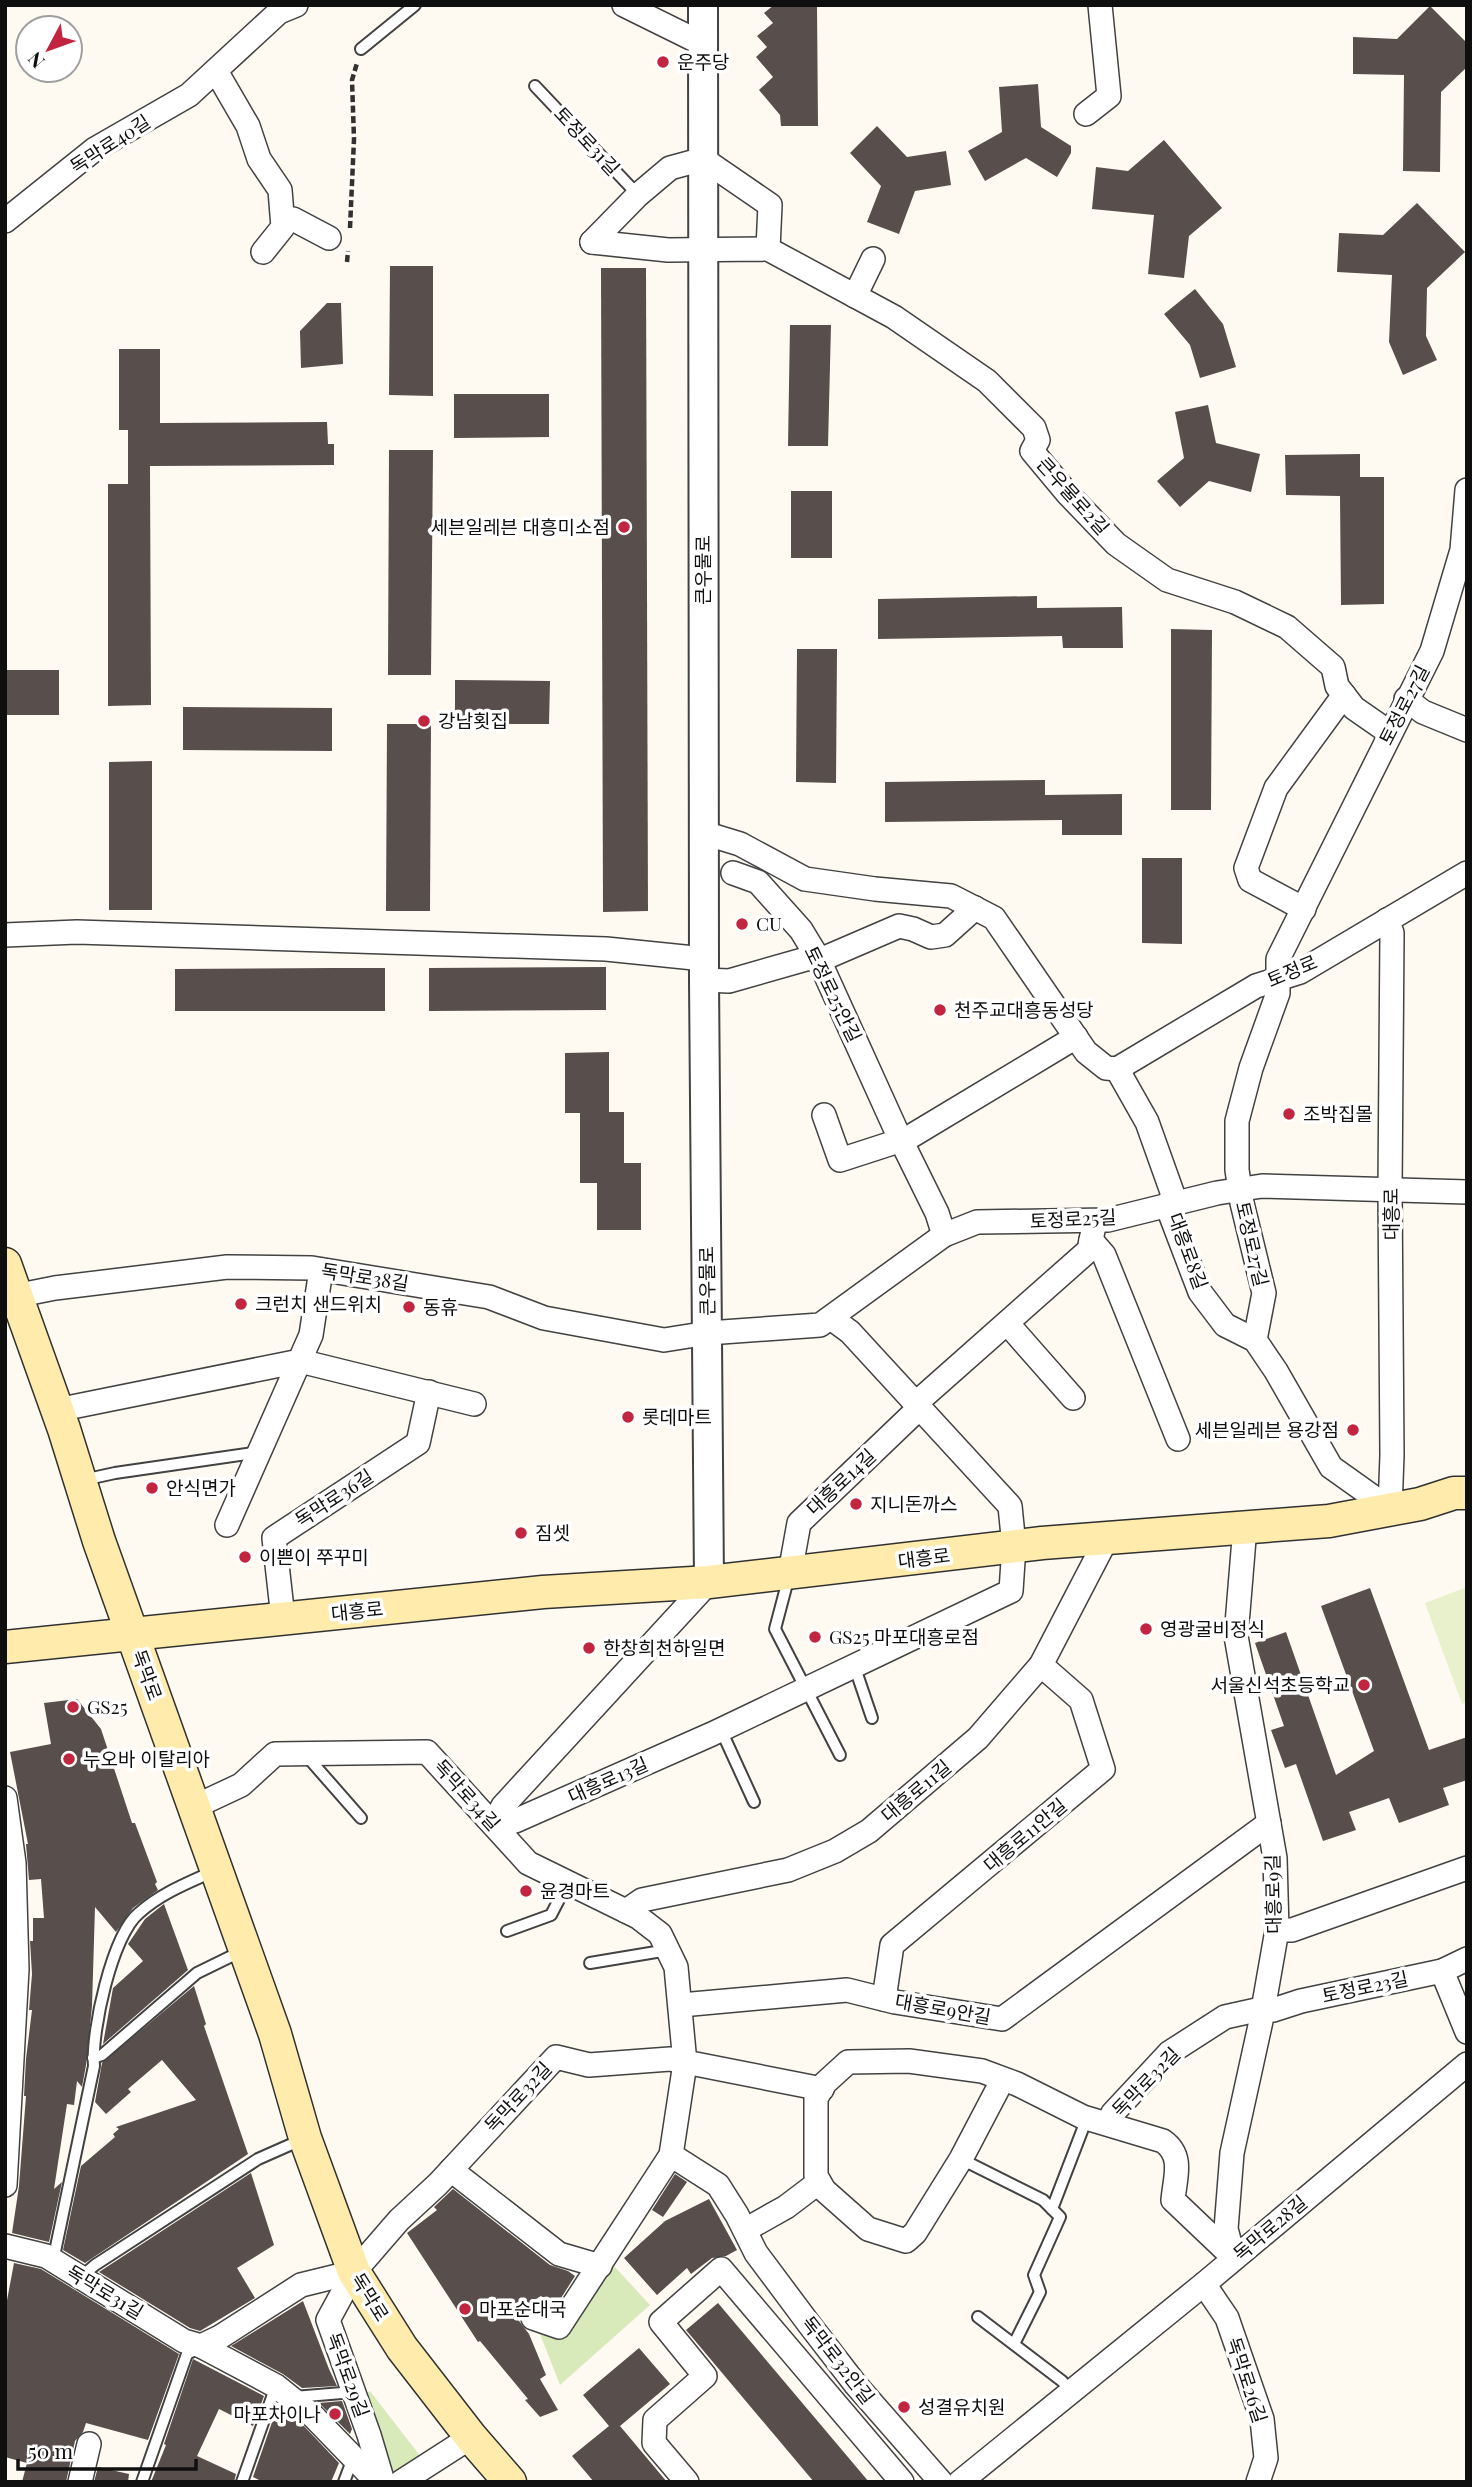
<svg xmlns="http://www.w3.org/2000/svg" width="1472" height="2487" font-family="'Playfair Display','Noto Sans KR',serif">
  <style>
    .green { fill: #d9eaba }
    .pitch { fill: #e9f1cc }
    .building { fill: #584e4b }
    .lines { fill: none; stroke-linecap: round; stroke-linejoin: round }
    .service-casing { stroke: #424242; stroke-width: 14 }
    .minor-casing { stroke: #424242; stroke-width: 26 }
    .tertiary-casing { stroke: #424242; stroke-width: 32 }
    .secondary-casing { stroke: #313131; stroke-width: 35 }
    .path { stroke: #313131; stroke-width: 4.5; stroke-dasharray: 7 3.5; stroke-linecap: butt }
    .service { stroke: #fff; stroke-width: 10 }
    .minor { stroke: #fff; stroke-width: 23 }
    .tertiary { stroke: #fff; stroke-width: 28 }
    .secondary { stroke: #ffebac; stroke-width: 32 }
    .poi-dot { fill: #c12540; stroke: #fff; stroke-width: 2.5 }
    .labels { text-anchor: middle; stroke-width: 7; stroke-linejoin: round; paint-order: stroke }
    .poi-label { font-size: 19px; fill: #0f0f0f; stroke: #fff; text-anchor: start }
    .street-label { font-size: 19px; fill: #0f0f0f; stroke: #fff }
  </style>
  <rect width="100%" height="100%" fill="#fffaf1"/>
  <!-- green -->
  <g class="green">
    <path d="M 614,2266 L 650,2305 L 560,2385 L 540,2334 L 566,2335 Z"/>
    <path d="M 370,2391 L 421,2457 L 393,2475 L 366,2393 Z"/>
  </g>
  <!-- pitch -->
  <path class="pitch" d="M 1467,1587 L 1467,1702 L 1462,1704 L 1425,1603 Z"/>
  <!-- building -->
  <g class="building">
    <path d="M 774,5 L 817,5 L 818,126 L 781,126 L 780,115 L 759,90 L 773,77 L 756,57 L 767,47 L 757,36 L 773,23 L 764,13 Z"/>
    <path d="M 1430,6 L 1467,43 L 1467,67 L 1441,92 L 1440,172 L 1403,171 L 1404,75 L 1353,74 L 1353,37 L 1397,39 Z"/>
    <path d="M 1038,84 L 1041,127 L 1071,146 L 1071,153 L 1057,177 L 1026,158 L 985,181 L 968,151 L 1002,132 L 999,87 Z"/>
    <path d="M 877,126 L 907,157 L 946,151 L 951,185 L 915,191 L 899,234 L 867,222 L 881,186 L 850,153 Z"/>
    <path d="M 1164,140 L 1222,208 L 1189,236 L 1184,278 L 1148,274 L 1154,215 L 1092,209 L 1096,167 L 1128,171 Z"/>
    <path d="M 1417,203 L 1465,252 L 1427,288 L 1426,336 L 1437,360 L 1403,375 L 1389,342 L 1392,275 L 1337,272 L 1339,233 L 1383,235 Z"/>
    <path d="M 390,266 L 433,266 L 433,396 L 389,395 Z"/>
    <path d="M 601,268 L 646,268 L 648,911 L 603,912 Z"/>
    <path d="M 1195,289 L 1223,324 L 1236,367 L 1200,378 L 1190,345 L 1164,314 Z"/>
    <path d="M 327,303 L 341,303 L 343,364 L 301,368 L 300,331 Z"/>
    <path d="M 790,325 L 831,325 L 828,446 L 788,446 Z"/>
    <path d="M 119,349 L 160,349 L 160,423 L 327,422 L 328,444 L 334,444 L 334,465 L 150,466 L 151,705 L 108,706 L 108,484 L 128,484 L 128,430 L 119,430 Z"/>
    <path d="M 454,394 L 549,394 L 549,437 L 454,438 Z"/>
    <path d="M 1208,405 L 1216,443 L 1260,454 L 1251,492 L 1209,481 L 1180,507 L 1157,481 L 1184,458 L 1175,412 Z"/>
    <path d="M 389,450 L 433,450 L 431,675 L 388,675 Z"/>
    <path d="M 1360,454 L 1360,477 L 1384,477 L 1384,604 L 1341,605 L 1340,496 L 1286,495 L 1285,455 Z"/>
    <rect x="791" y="491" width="41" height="67"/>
    <path d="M 1037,596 L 1037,608 L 1122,607 L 1123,648 L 1063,648 L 1062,636 L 878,639 L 878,599 Z"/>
    <path d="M 1171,629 L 1212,630 L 1211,810 L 1171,810 Z"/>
    <path d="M 797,649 L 837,649 L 836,783 L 796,782 Z"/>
    <rect x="5" y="670" width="54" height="45"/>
    <path d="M 455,680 L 550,681 L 549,724 L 455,724 Z"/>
    <path d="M 183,707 L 332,708 L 332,751 L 183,750 Z"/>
    <path d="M 387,724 L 431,724 L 430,911 L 386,911 Z"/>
    <path d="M 152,761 L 152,910 L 109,910 L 109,762 Z"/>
    <path d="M 1045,780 L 1045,795 L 1122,794 L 1122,835 L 1062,835 L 1062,820 L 885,822 L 885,782 Z"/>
    <path d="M 1142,858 L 1182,858 L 1182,944 L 1142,943 Z"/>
    <path d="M 606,967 L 606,1010 L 429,1011 L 429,968 Z"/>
    <path d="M 336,968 L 385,968 L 385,1011 L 175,1011 L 175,969 Z"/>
    <path d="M 609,1052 L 609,1112 L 624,1112 L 624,1163 L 641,1163 L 641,1230 L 597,1230 L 597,1183 L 580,1183 L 580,1113 L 565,1113 L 565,1053 Z"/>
    <path d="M 1370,1588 L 1429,1750 L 1467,1737 L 1467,1780 L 1443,1788 L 1449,1805 L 1399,1823 L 1389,1798 L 1349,1812 L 1356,1830 L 1323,1841 L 1296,1764 L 1285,1768 L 1271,1730 L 1284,1726 L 1255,1643 L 1286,1632 L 1336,1775 L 1374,1751 L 1321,1606 Z"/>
    <path d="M 77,1699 L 101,1729 L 132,1823 L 135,1823 L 157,1882 L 155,1884 L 158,1890 L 133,1908 L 116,1932 L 95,1907 L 92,2006 L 86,2065 L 82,2087 L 77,2081 L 74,2105 L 67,2104 L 54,2189 L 62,2182 L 49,2242 L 12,2233 L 19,2186 L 26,2096 L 24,2096 L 26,2059 L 32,2010 L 29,2010 L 32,1974 L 30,1941 L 33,1941 L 33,1918 L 44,1918 L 41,1879 L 29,1880 L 26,1844 L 28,1844 L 10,1752 L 51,1744 L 44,1703 Z"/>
    <path d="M 164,1904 L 188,1970 L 103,2044 L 113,1988 L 143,1961 L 128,1944 L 145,1919 Z"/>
    <path d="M 194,1986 L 206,2024 L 204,2026 L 248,2154 L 85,2263 L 63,2250 L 81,2166 L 115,2137 L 113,2134 L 119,2129 L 116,2127 L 196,2100 L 162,2060 L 128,2089 L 131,2092 L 106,2114 L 95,2102 L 102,2063 Z"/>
    <path d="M 251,2173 L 274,2245 L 237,2268 L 255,2298 L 200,2331 L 190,2328 L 99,2272 Z"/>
    <path d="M 675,2174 L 687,2182 L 663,2217 L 652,2210 Z"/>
    <path d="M 453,2189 L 550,2265 L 568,2271 L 575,2276 L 556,2306 L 541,2296 L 513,2313 L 529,2334 L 546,2375 L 540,2379 L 558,2410 L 540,2417 L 525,2400 L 528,2399 L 480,2341 L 478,2342 L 407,2233 L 437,2210 L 434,2207 Z"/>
    <path d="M 709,2199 L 737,2250 L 726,2256 L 712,2258 L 691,2274 L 687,2268 L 657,2295 L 624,2258 L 665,2221 Z"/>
    <path d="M 14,2263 L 41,2269 L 179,2354 L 148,2440 L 86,2423 L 83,2432 L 75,2441 L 66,2482 L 22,2482 L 27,2463 L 5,2457 L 5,2311 Z"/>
    <path d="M 303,2301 L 329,2369 L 337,2386 L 302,2388 L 283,2374 L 231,2346 Z"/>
    <path d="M 718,2303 L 869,2482 L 814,2482 L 686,2330 Z"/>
    <path d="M 639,2348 L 670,2384 L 620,2426 L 667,2482 L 594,2482 L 572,2456 L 609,2426 L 583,2395 Z"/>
    <path d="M 193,2359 L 264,2396 L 253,2426 L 219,2409 L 197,2456 L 236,2474 L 234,2482 L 151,2482 L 166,2445 L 164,2444 Z"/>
    <path d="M 342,2401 L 352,2429 L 350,2434 L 319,2403 Z"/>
    <path d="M 278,2405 L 302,2424 L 339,2463 L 331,2482 L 263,2482 L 253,2477 Z"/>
    <path d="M 98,2467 L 129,2474 L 128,2482 L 94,2482 Z"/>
  </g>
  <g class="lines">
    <defs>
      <g id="service">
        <path d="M 361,49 L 415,5"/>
        <path d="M 535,86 L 638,195"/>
        <path d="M 83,1480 L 115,1473 L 260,1452"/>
        <path d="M 789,1576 L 775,1629 L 840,1755"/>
        <path d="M 854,1665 L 872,1718"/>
        <path d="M 721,1730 L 754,1802"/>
        <path d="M 308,1753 L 311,1761 L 361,1818"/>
        <path d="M 507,1931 L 551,1915 L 568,1882"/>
        <path d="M 590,1963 L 668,1950"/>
        <path d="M 93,2058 L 102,2055 L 197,1973 L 242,1951"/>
        <path d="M 961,2159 L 1043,2200 L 1060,2217 L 1034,2275 L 1040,2292 L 1014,2344"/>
        <path d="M 1052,2209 L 1087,2118"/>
        <path d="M 53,2261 L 94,2066 C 91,2032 112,1935 139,1913 C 161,1893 188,1883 214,1871"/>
        <path d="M 81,2277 L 95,2265 L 258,2159 L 301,2140"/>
        <path d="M 978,2317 L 1062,2381 L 1071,2391"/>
        <path d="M 294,2397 L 354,2392"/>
        <path d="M 142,2482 L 187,2354 L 198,2348"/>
        <path d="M 242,2482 L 276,2386"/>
        <path d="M 344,2482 L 353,2458"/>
      </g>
      <g id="minor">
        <path d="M 624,5 L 703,44"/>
        <path d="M 216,71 L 248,126 L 259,159 L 280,190 L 283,227 L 263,252"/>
        <path d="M 1086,114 L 1109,96 L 1100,5"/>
        <path d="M 283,219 L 293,219 L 329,238"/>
        <path d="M 5,221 L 95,149 L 189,95 L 279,12 L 296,5"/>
        <path d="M 592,242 L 668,250 L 768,249 L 894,317 L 987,381 L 1034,428 L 1038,440 L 1032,451 L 1067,493 L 1116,544 L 1167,580 L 1235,602 L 1287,627 L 1333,667 L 1337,686 L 1354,708 L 1390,733"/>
        <path d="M 592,242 L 638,195 L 670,168 L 703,159 L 770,205 L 768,249"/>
        <path d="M 855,296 L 873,259"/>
        <path d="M 1406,699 L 1423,712 L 1467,730"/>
        <path d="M 704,833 L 740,844 L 805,879 L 875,889 L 951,896 L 994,918 L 1086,1052 L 1106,1068 L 1117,1069"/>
        <path d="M 733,873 L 758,882 L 801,930 L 818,958 L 896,1130 L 937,1213 L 944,1235"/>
        <path d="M 1304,909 L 1250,880 L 1246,868 L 1276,788 L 1344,695"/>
        <path d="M 1387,920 L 1392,933 L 1390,1191 L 1392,1455 L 1390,1509"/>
        <path d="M 5,935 L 77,932 L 606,949 L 704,959"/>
        <path d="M 704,980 L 729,981 L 806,959 L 827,957 L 899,926 L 913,929 L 931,937 L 945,935 L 975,908"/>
        <path d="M 1117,1069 L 1147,1122 L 1172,1192 L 1171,1216 L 1200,1292 L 1225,1325 L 1255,1340 L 1276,1371 L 1331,1467 L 1390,1509"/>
        <path d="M 1117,1069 L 1256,986 L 1300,972 L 1467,873"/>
        <path d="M 824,1115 L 840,1160 L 908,1138 L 1076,1037"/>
        <path d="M 1091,1240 L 1104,1255 L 1178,1439"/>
        <path d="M 5,1298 L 55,1288 L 227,1267 L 312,1268 L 489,1297 L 544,1318 L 664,1340 L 708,1333 L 820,1325 L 944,1235 L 977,1222 L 1108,1220 L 1217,1193 L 1262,1186 L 1467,1192"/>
        <path d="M 1007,1323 L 1073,1398"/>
        <path d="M 1255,1340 L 1264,1293 L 1242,1203 L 1237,1170 L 1237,1121 L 1251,1068 L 1278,993 L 1278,959 L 1432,651 L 1462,550 L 1467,490"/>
        <path d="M 57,1410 L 300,1361 L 474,1404"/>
        <path d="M 227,1525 L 311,1335 L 321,1270"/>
        <path d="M 790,1573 L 799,1523 L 914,1413 L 923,1397 L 1089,1250 L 1095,1221"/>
        <path d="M 283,1618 L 274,1538 L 418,1443 L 429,1392"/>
        <path d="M 5,1798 L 14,1863 L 17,1969 L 5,2185"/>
        <path d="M 194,1807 L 241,1785 L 275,1754 L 427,1752 L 528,1863 L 638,1917 L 660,1934 L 676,1967 L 685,2063 L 671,2155 L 559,2327 L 533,2318"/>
        <path d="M 493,1824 L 515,1821 L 712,1734 L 1011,1591 L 1014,1546 L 1010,1506 L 850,1332 L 831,1318"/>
        <path d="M 493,1824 L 503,1806 L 709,1582"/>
        <path d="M 626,1911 L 642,1900 L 788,1870 L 835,1851 L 869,1831 L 978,1738 L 1041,1665 L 1107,1538"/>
        <path d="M 1277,1930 L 1292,1930 L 1467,1868"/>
        <path d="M 1442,1971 L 1467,2032"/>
        <path d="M 884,1999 L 892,1945 L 1103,1769 L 1081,1700 L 1041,1665"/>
        <path d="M 681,2005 L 847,1990 L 895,2002 L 1002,2019 L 1269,1823"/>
        <path d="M 1003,2079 L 961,2159 L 915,2233 L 906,2241 L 868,2229 L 824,2190 L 816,2176 L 816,2098 L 825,2083 L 848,2062 L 909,2061 L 982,2071 L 1017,2084 L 1083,2117 L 1163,2141 C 1184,2156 1175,2177 1173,2200 L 1234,2258"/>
        <path d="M 1108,2123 L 1113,2113 L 1169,2053 L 1225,2017 L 1261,2009 L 1273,2010 L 1301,2001 L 1442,1971 L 1467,1959"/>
        <path d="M 671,2155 L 718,2185 L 737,2215 L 756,2253 L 809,2324 L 856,2385 L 941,2482"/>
        <path d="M 451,2170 L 559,2254 L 600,2266"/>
        <path d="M 745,2230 L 786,2207 L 819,2182"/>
        <path d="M 5,2246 L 46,2256 L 184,2341 L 201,2346 L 276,2386 L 311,2414 L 377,2482"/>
        <path d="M 1233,2255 L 1226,2229 L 1232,2153 L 1261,2021 L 1277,1930 L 1275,1858 L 1236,1636 L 1245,1527"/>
        <path d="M 1204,2284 L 1227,2318 L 1262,2419 L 1266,2458 L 1258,2482"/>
        <path d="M 201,2346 L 220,2337 L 301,2285 L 354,2272"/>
        <path d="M 80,2482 L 89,2444"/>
        <path d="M 383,2482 L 369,2435 L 328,2320 L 354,2272 L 399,2220 L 438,2184 L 556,2057 L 589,2065 L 670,2059 L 822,2089"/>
        <path d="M 401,2482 L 471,2437"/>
        <path d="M 687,2482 L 654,2443 L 655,2420 L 705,2376 L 661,2322 L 721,2269 L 902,2482"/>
        <path d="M 960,2482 L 1204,2284 L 1467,2064"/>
      </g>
      <path id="tertiary" d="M 703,5 L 704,980 L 709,1582"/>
      <g id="secondary">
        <path d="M 5,1264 L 64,1429 L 99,1541 L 275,2034 L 305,2138 L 354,2272 L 402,2348 L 471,2437 L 510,2482"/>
        <path d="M 5,1647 L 543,1592 L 709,1582 L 1042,1543 L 1329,1521 L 1420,1504 L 1454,1493 L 1467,1493"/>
      </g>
    </defs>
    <!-- service casing -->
    <use href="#service" class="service-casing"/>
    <!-- minor casing -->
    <use href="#minor" class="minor-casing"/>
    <!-- tertiary casing -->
    <use href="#tertiary" class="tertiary-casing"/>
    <!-- secondary casing -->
    <use href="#secondary" class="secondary-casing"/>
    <!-- path -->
    <g class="path">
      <path d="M 350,228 L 354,139 L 352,80 L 357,63"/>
      <path d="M 347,262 L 348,251"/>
    </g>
    <!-- service -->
    <use href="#service" class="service"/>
    <!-- minor -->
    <use href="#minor" class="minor"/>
    <!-- tertiary -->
    <use href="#tertiary" class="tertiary"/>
    <!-- secondary -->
    <use href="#secondary" class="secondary"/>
  </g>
  <!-- markers -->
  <g class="poi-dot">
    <circle cx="663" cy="62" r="7"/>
    <circle cx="624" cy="527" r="7"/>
    <circle cx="424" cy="721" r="7"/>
    <circle cx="742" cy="924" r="7"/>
    <circle cx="940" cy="1010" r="7"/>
    <circle cx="1289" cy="1114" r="7"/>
    <circle cx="241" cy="1304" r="7"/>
    <circle cx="409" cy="1307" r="7"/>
    <circle cx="628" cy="1417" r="7"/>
    <circle cx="1353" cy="1430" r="7"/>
    <circle cx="152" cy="1488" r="7"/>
    <circle cx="856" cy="1504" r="7"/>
    <circle cx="521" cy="1533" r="7"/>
    <circle cx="245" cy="1557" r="7"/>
    <circle cx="1146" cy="1629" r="7"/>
    <circle cx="815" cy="1637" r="7"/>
    <circle cx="589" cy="1648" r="7"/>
    <circle cx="1364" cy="1685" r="7"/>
    <circle cx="73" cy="1707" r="7"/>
    <circle cx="69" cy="1759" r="7"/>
    <circle cx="526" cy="1891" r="7"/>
    <circle cx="465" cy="2309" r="7"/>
    <circle cx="904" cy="2407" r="7"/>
    <circle cx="335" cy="2414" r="7"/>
  </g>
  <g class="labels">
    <!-- poi labels -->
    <g class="poi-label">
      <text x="677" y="69">운주당</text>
      <text x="610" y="534" text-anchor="end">세븐일레븐 대흥미소점</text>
      <text x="438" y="728">강남횟집</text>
      <text x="756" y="931">CU</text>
      <text x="954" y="1017">천주교대흥동성당</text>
      <text x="1303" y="1121">조박집몰</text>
      <text x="255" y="1311">크런치 샌드위치</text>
      <text x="423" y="1314">동휴</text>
      <text x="642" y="1424">롯데마트</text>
      <text x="1339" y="1437" text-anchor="end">세븐일레븐 용강점</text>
      <text x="166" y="1495">안식면가</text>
      <text x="870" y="1511">지니돈까스</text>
      <text x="535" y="1540">짐셋</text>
      <text x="259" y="1564">이쁜이 쭈꾸미</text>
      <text x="1160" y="1636">영광굴비정식</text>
      <text x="829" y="1644">GS25 마포대흥로점</text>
      <text x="603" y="1655">한창희천하일면</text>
      <text x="1350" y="1692" text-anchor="end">서울신석초등학교</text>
      <text x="87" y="1714">GS25</text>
      <text x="83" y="1766">누오바 이탈리아</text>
      <text x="540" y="1898">윤경마트</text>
      <text x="479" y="2316">마포순대국</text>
      <text x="918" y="2414">성결유치원</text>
      <text x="321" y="2421" text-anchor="end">마포차이나</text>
    </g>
    <!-- street labels -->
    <g class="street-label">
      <text transform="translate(587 141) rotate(47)" y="7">토정로31길</text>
      <text transform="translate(110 144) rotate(-33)" y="7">독막로40길</text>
      <text transform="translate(1073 496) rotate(48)" y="7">큰우물로2길</text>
      <text transform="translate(703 570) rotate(-90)" y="7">큰우물로</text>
      <text transform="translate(1404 705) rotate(-63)" y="7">토정로27길</text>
      <text transform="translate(1292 971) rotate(-23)" y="7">토정로</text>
      <text transform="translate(833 994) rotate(64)" y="7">토정로25안길</text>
      <text transform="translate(1391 1214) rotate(-90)" y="7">대흥로</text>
      <text transform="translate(1073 1219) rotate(-3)" y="7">토정로25길</text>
      <text transform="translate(1252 1244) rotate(77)" y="7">토정로27길</text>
      <text transform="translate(1188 1251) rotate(70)" y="7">대흥로8길</text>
      <text transform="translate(365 1277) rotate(9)" y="7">독막로38길</text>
      <text transform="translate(707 1281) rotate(-91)" y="7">큰우물로</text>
      <text transform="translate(841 1482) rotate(-43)" y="7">대흥로14길</text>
      <text transform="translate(334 1498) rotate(-33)" y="7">독막로36길</text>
      <text transform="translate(924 1558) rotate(-7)" y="7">대흥로</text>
      <text transform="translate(357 1611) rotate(-6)" y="7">대흥로</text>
      <text transform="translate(147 1675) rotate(70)" y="7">독막로</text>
      <text transform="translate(608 1780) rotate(-24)" y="7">대흥로13길</text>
      <text transform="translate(916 1791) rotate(-40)" y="7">대흥로11길</text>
      <text transform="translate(467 1795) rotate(48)" y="7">독막로34길</text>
      <text transform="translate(1025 1835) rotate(-40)" y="7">대흥로11안길</text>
      <text transform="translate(1273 1894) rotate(-91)" y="7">대흥로9길</text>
      <text transform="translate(1365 1987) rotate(-12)" y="7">토정로23길</text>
      <text transform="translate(943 2009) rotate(10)" y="7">대흥로9안길</text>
      <text transform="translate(1146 2082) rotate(-46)" y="7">독막로32길</text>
      <text transform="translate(518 2097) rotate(-47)" y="7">독막로32길</text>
      <text transform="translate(1270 2228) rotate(-40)" y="7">독막로28길</text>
      <text transform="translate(105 2292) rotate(31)" y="7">독막로31길</text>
      <text transform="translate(370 2297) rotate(58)" y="7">독막로</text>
      <text transform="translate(838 2360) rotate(52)" y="7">독막로32안길</text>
      <text transform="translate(348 2375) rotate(70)" y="7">독막로29길</text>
      <text transform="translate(1247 2380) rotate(72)" y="7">독막로26길</text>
    </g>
  </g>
  <!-- border -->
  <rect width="1472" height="2487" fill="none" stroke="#0f0f0f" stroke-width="14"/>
  <!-- north arrow -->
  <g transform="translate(49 49) rotate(229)"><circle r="33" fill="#ffffff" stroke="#9f9f9f" stroke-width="2"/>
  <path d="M0-5L12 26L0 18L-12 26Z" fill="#c12540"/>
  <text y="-10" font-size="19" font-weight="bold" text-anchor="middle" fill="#0f0f0f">N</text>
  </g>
  <!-- scale -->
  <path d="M18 2459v10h178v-10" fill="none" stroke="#0f0f0f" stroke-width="3.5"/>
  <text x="28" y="2459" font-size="21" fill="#0f0f0f" stroke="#ffffff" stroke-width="5" paint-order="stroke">50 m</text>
</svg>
